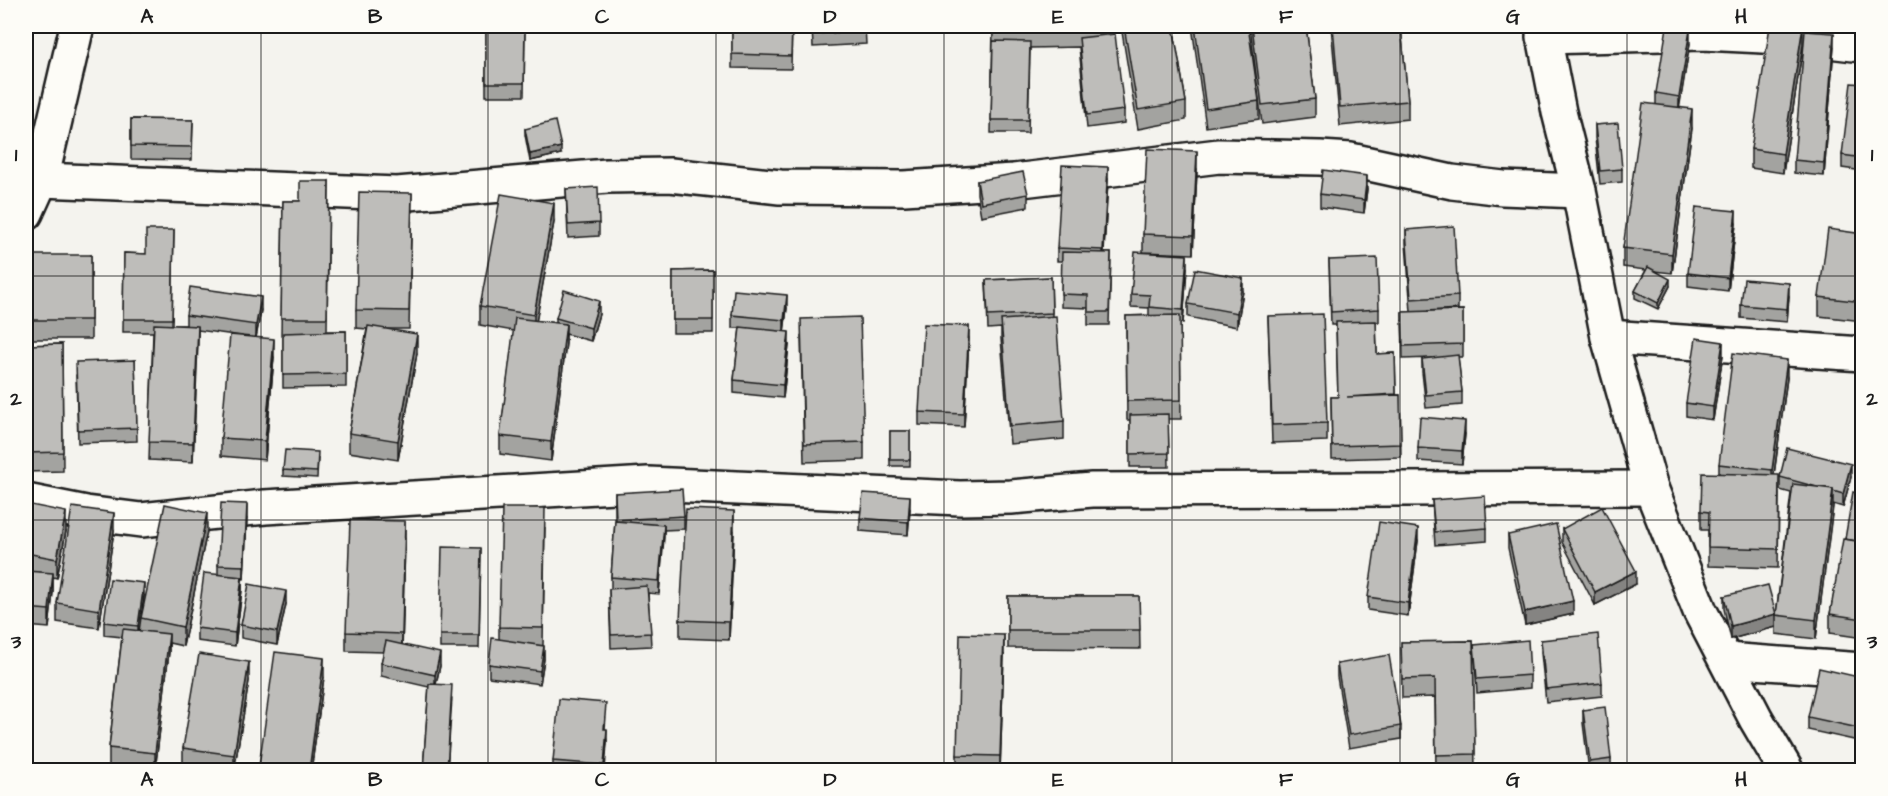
<svg xmlns="http://www.w3.org/2000/svg" width="1888" height="796" font-family="'Architects Daughter',sans-serif">
  <style>
    .lines { fill: none; stroke-linecap: round; stroke-linejoin: round }
    .street-casing { stroke: #1c1c1c; stroke-width: 38 }
    .street { stroke: #fdfcf7; stroke-width: 33 }
    .wall { fill: #a3a3a0; stroke: #1c1c1c; stroke-width: 1.5 }
    .shaded-wall { fill: #858482; stroke: #1c1c1c; stroke-width: 1.5 }
    .building { fill: #bebdba; stroke: #1c1c1c; stroke-width: 1.5 }
    .grid { fill: none; stroke: #1c1c1c; stroke-width: 1.5; stroke-opacity: 0.55 }
    .neatline { fill: none; stroke: #1c1c1c; stroke-width: 2 }
    .grid-label { font-size: 20px; text-anchor: middle; font-weight: bold; fill: #1c1c1c }
  </style>
  <rect width="100%" height="100%" fill="#f4f3ee"/>
  <filter id="ink" filterUnits="userSpaceOnUse"><feTurbulence type="fractalNoise" baseFrequency=".0167" numOctaves="2"/><feDisplacementMap in="SourceGraphic" scale="12" xChannelSelector="R" yChannelSelector="G"/><feConvolveMatrix kernelMatrix="1 2 1 2 8 2 1 2 1" color-interpolation-filters="sRGB"/></filter>
  <g filter="url(#ink)">
    <g class="lines">
      <defs>
        <g id="street">
          <path d="M 1542,26 L 1559,112 L 1579,191 L 1608,337 L 1651,488 L 1700,611 L 1756,719 L 1786,770"/>
          <path d="M 1543,37 L 1703,33 L 1804,38 L 1862,45"/>
          <path d="M 41,180 L 397,194 L 607,176 L 670,175 L 780,187 L 904,188 L 1014,181 L 1219,156 L 1320,158 L 1351,160 L 1452,182 L 1503,188 L 1579,191"/>
          <path d="M 26,213 L 41,180 L 77,26"/>
          <path d="M 1608,337 L 1862,354"/>
          <path d="M 26,501 L 86,513 L 141,520 L 265,507 L 648,484 L 960,498 L 1011,497 L 1092,490 L 1651,488"/>
          <path d="M 1726,660 L 1862,670"/>
        </g>
      </defs>
      <!-- street casing -->
      <use href="#street" class="street-casing"/>
      <!-- street -->
      <use href="#street" class="street"/>
    </g>
    <!-- wall -->
    <g class="wall">
      <path d="M 115,26 L 135,26 L 131,33 Z"/>
      <path d="M 486,26 L 525,26 L 524,96 L 486,96 Z"/>
      <path d="M 732,26 L 792,26 L 791,69 L 732,68 Z"/>
      <path d="M 812,26 L 865,26 L 866,44 L 813,47 Z"/>
      <path d="M 993,26 L 1113,28 L 1113,34 L 1124,110 L 1124,123 L 1087,128 L 1079,47 L 1030,48 L 1028,133 L 991,133 Z"/>
      <path d="M 1121,26 L 1173,26 L 1186,102 L 1186,120 L 1138,129 Z"/>
      <path d="M 1192,26 L 1248,26 L 1259,101 L 1259,119 L 1206,127 Z"/>
      <path d="M 1250,26 L 1306,26 L 1315,99 L 1315,117 L 1262,124 Z"/>
      <path d="M 1331,26 L 1401,26 L 1408,101 L 1408,119 L 1340,126 Z"/>
      <path d="M 1690,43 L 1679,107 L 1692,128 L 1672,273 L 1654,271 L 1670,286 L 1658,309 L 1635,298 L 1635,291 L 1646,270 L 1623,267 L 1623,248 L 1656,104 L 1656,93 Z"/>
      <path d="M 1803,45 L 1783,173 L 1751,168 L 1751,149 Z"/>
      <path d="M 1834,46 L 1824,176 L 1794,173 L 1794,160 Z"/>
      <path d="M 1863,84 L 1863,171 L 1842,168 L 1842,155 Z"/>
      <path d="M 131,119 L 193,120 L 192,160 L 131,159 Z"/>
      <path d="M 1595,125 L 1622,169 L 1622,182 L 1600,184 L 1595,138 Z"/>
      <path d="M 525,129 L 561,154 L 530,161 L 525,135 Z"/>
      <path d="M 1197,170 L 1193,254 L 1143,252 L 1143,234 Z"/>
      <path d="M 1108,180 L 1104,253 L 1111,253 L 1109,325 L 1088,325 L 1088,308 L 1061,307 L 1062,261 L 1057,261 L 1057,248 Z"/>
      <path d="M 329,181 L 327,331 L 346,331 L 346,387 L 283,388 L 283,336 L 281,336 L 283,201 L 300,201 Z"/>
      <path d="M 977,181 L 1028,194 L 1028,207 L 981,216 L 977,194 Z"/>
      <path d="M 566,189 L 599,223 L 599,236 L 568,238 Z"/>
      <path d="M 1367,189 L 1364,213 L 1320,207 L 1320,194 Z"/>
      <path d="M 412,193 L 409,329 L 385,329 L 417,353 L 398,460 L 349,452 L 349,433 L 367,329 L 356,328 L 356,310 Z"/>
      <path d="M 554,222 L 536,321 L 556,323 L 556,318 L 599,314 L 591,341 L 566,334 L 566,343 L 551,461 L 500,454 L 500,436 L 514,331 L 480,325 L 480,306 Z"/>
      <path d="M 1736,224 L 1728,291 L 1688,286 L 1688,273 Z"/>
      <path d="M 174,230 L 172,325 L 186,325 L 186,315 L 261,310 L 256,337 L 274,357 L 265,460 L 221,456 L 221,438 L 242,336 L 198,330 L 193,462 L 149,460 L 153,332 L 123,332 L 124,253 L 146,254 Z"/>
      <path d="M 1406,230 L 1458,296 L 1458,309 L 1427,311 L 1463,310 L 1463,357 L 1458,357 L 1462,392 L 1462,405 L 1426,408 L 1422,372 L 1422,359 L 1432,358 L 1403,359 L 1402,312 L 1411,312 L 1406,243 Z"/>
      <path d="M 1863,234 L 1863,321 L 1819,316 L 1819,297 Z"/>
      <path d="M 91,255 L 91,339 L 26,339 L 26,284 L 31,284 Z"/>
      <path d="M 1329,260 L 1379,309 L 1379,322 L 1376,322 L 1377,354 L 1395,353 L 1396,395 L 1400,395 L 1401,457 L 1332,459 L 1331,397 L 1338,397 L 1336,325 L 1331,325 Z"/>
      <path d="M 1187,268 L 1183,323 L 1180,323 L 1181,419 L 1168,419 L 1169,467 L 1130,467 L 1130,420 L 1127,420 L 1126,316 L 1149,315 L 1149,308 L 1131,307 L 1131,294 Z"/>
      <path d="M 713,270 L 713,333 L 673,333 L 673,271 Z"/>
      <path d="M 1051,277 L 1052,316 L 1064,421 L 1064,439 L 1010,444 L 1001,339 L 1001,328 L 988,329 L 986,280 Z"/>
      <path d="M 1243,291 L 1237,327 L 1188,317 L 1188,304 Z"/>
      <path d="M 1789,296 L 1787,322 L 1741,318 L 1741,305 Z"/>
      <path d="M 787,308 L 784,332 L 789,345 L 783,398 L 734,393 L 734,380 L 740,328 L 732,328 L 732,315 Z"/>
      <path d="M 1268,316 L 1327,423 L 1327,441 L 1272,443 Z"/>
      <path d="M 801,337 L 864,442 L 864,460 L 804,462 Z"/>
      <path d="M 969,339 L 964,427 L 919,425 L 919,412 Z"/>
      <path d="M 62,344 L 63,471 L 26,472 L 26,345 Z"/>
      <path d="M 1723,355 L 1713,420 L 1686,416 L 1686,403 Z"/>
      <path d="M 135,360 L 137,441 L 78,443 L 76,375 Z"/>
      <path d="M 1787,378 L 1774,475 L 1779,493 L 1778,568 L 1708,566 L 1708,530 L 1701,530 L 1701,511 L 1719,474 L 1719,464 Z"/>
      <rect x="890" y="431" width="20" height="35"/>
      <path d="M 1465,434 L 1462,464 L 1418,461 L 1418,448 Z"/>
      <path d="M 318,459 L 317,478 L 283,476 L 283,470 Z"/>
      <path d="M 1780,477 L 1851,477 L 1843,507 L 1833,504 L 1816,639 L 1776,634 L 1776,627 L 1731,639 L 1724,609 L 1724,596 L 1776,614 L 1791,493 L 1780,490 Z"/>
      <path d="M 615,493 L 684,516 L 684,529 L 664,530 L 659,594 L 648,593 L 651,646 L 611,648 L 609,589 L 611,589 L 611,577 L 615,521 Z"/>
      <path d="M 1863,494 L 1863,638 L 1830,633 L 1830,614 L 1845,539 Z"/>
      <path d="M 1432,500 L 1487,528 L 1487,541 L 1435,545 Z"/>
      <path d="M 26,504 L 66,531 L 57,578 L 53,577 L 53,592 L 49,628 L 26,626 Z"/>
      <path d="M 910,509 L 908,535 L 860,531 L 860,518 Z"/>
      <path d="M 247,518 L 244,579 L 242,579 L 242,590 L 235,646 L 197,641 L 197,628 L 218,574 L 218,565 Z"/>
      <path d="M 545,527 L 543,645 L 544,659 L 540,684 L 489,677 L 489,664 L 499,639 L 499,627 Z"/>
      <path d="M 1562,529 L 1636,584 L 1595,605 L 1562,542 Z"/>
      <path d="M 734,530 L 729,640 L 680,638 L 680,620 Z"/>
      <path d="M 114,531 L 99,628 L 57,622 L 57,603 Z"/>
      <path d="M 207,531 L 183,646 L 169,643 L 169,652 L 155,771 L 146,771 L 109,767 L 109,748 L 122,637 L 104,635 L 104,622 L 144,596 L 142,610 Z"/>
      <path d="M 1508,535 L 1573,614 L 1525,625 L 1508,548 Z"/>
      <path d="M 405,540 L 402,645 L 440,666 L 436,684 L 452,698 L 447,771 L 423,771 L 429,687 L 381,676 L 381,663 L 384,652 L 346,651 L 346,632 Z"/>
      <path d="M 1418,541 L 1408,616 L 1368,610 L 1368,597 Z"/>
      <path d="M 481,548 L 479,648 L 440,648 L 440,635 Z"/>
      <path d="M 1008,596 L 1139,596 L 1140,649 L 1008,648 Z"/>
      <path d="M 286,604 L 277,645 L 241,638 L 241,625 Z"/>
      <path d="M 1541,640 L 1602,683 L 1602,696 L 1546,702 L 1541,653 Z"/>
      <path d="M 1473,641 L 1475,771 L 1436,771 L 1435,697 L 1402,698 L 1401,642 Z"/>
      <path d="M 1474,645 L 1530,675 L 1530,688 L 1477,693 Z"/>
      <path d="M 1004,654 L 1000,771 L 957,771 L 957,755 Z"/>
      <path d="M 1337,664 L 1401,726 L 1401,739 L 1349,748 L 1337,677 Z"/>
      <path d="M 324,677 L 311,771 L 259,771 L 259,766 Z"/>
      <path d="M 1863,678 L 1863,742 L 1808,730 L 1808,717 Z"/>
      <path d="M 249,681 L 234,771 L 211,771 L 183,766 L 183,748 Z"/>
      <path d="M 1583,710 L 1611,759 L 1611,771 L 1589,771 L 1583,723 Z"/>
      <path d="M 606,716 L 605,729 L 607,742 L 605,771 L 553,771 L 553,761 Z"/>
    </g>
    <!-- shaded-wall -->
    <g class="shaded-wall">
      <path d="M 131,26 L 135,26 L 131,33 Z"/>
      <path d="M 1803,26 L 1803,45 L 1783,173 L 1783,154 Z"/>
      <path d="M 1690,30 L 1690,43 L 1679,110 L 1679,97 Z"/>
      <path d="M 1834,33 L 1834,46 L 1824,176 L 1824,163 Z"/>
      <path d="M 1692,109 L 1692,128 L 1672,273 L 1672,254 Z"/>
      <path d="M 561,147 L 561,154 L 530,161 L 530,154 Z"/>
      <path d="M 1197,151 L 1197,170 L 1193,254 L 1193,236 Z"/>
      <path d="M 1108,167 L 1108,180 L 1103,263 L 1103,250 Z"/>
      <path d="M 1367,176 L 1367,189 L 1364,213 L 1364,200 Z"/>
      <path d="M 554,203 L 554,222 L 534,334 L 534,315 Z"/>
      <path d="M 1736,211 L 1736,224 L 1728,291 L 1728,278 Z"/>
      <path d="M 1187,255 L 1187,268 L 1183,323 L 1183,310 Z"/>
      <path d="M 1243,278 L 1243,291 L 1237,327 L 1237,313 Z"/>
      <path d="M 1670,279 L 1670,286 L 1658,309 L 1658,303 Z"/>
      <path d="M 1789,283 L 1789,296 L 1787,322 L 1787,309 Z"/>
      <path d="M 787,295 L 787,308 L 784,333 L 784,320 Z"/>
      <path d="M 261,297 L 261,310 L 256,338 L 256,325 Z"/>
      <path d="M 599,301 L 599,314 L 591,341 L 591,328 Z"/>
      <path d="M 566,324 L 566,343 L 551,461 L 551,442 Z"/>
      <path d="M 198,326 L 198,344 L 193,462 L 193,443 Z"/>
      <path d="M 969,326 L 969,339 L 964,427 L 964,414 Z"/>
      <path d="M 789,332 L 789,345 L 783,398 L 783,385 Z"/>
      <path d="M 417,334 L 417,353 L 398,460 L 398,441 Z"/>
      <path d="M 274,339 L 274,357 L 265,460 L 265,441 Z"/>
      <path d="M 1723,342 L 1723,355 L 1713,420 L 1713,407 Z"/>
      <path d="M 1787,360 L 1787,378 L 1772,489 L 1772,470 Z"/>
      <path d="M 1465,421 L 1465,434 L 1462,464 L 1462,451 Z"/>
      <path d="M 1851,464 L 1851,477 L 1843,507 L 1843,494 Z"/>
      <path d="M 1833,489 L 1833,507 L 1816,639 L 1816,620 Z"/>
      <path d="M 910,496 L 910,509 L 908,535 L 908,522 Z"/>
      <path d="M 247,504 L 247,518 L 244,579 L 244,566 Z"/>
      <path d="M 734,511 L 734,530 L 729,640 L 729,622 Z"/>
      <path d="M 66,512 L 66,531 L 57,578 L 57,559 Z"/>
      <path d="M 114,513 L 114,531 L 99,628 L 99,610 Z"/>
      <path d="M 207,513 L 207,531 L 183,646 L 183,627 Z"/>
      <path d="M 405,521 L 405,540 L 402,653 L 402,634 Z"/>
      <path d="M 664,525 L 664,538 L 659,594 L 659,581 Z"/>
      <path d="M 1418,528 L 1418,541 L 1408,616 L 1408,603 Z"/>
      <path d="M 1636,571 L 1636,584 L 1595,605 L 1595,592 Z"/>
      <path d="M 53,573 L 53,592 L 49,628 L 49,610 Z"/>
      <path d="M 242,577 L 242,590 L 235,646 L 235,633 Z"/>
      <path d="M 144,583 L 144,596 L 138,639 L 138,626 Z"/>
      <path d="M 286,591 L 286,604 L 277,645 L 277,632 Z"/>
      <path d="M 1573,601 L 1573,614 L 1525,625 L 1525,612 Z"/>
      <path d="M 1776,614 L 1776,627 L 1731,639 L 1731,626 Z"/>
      <path d="M 169,634 L 169,652 L 155,771 L 155,753 Z"/>
      <path d="M 1004,635 L 1004,654 L 1000,771 L 1000,756 Z"/>
      <path d="M 544,646 L 544,659 L 540,684 L 540,671 Z"/>
      <path d="M 440,653 L 440,666 L 435,688 L 435,675 Z"/>
      <path d="M 324,658 L 324,677 L 311,771 L 309,771 Z"/>
      <path d="M 249,662 L 249,681 L 234,771 L 234,755 Z"/>
      <path d="M 607,729 L 607,742 L 604,771 L 604,765 Z"/>
    </g>
    <!-- building -->
    <g class="building">
      <path d="M 486,26 L 525,26 L 524,83 L 486,83 Z"/>
      <path d="M 732,26 L 792,26 L 791,56 L 732,54 Z"/>
      <path d="M 812,26 L 865,26 L 866,31 L 813,34 Z"/>
      <path d="M 993,26 L 1113,26 L 1113,28 L 993,30 Z"/>
      <path d="M 1124,26 L 1173,26 L 1186,102 L 1138,110 Z"/>
      <path d="M 1195,26 L 1248,26 L 1259,101 L 1206,109 Z"/>
      <path d="M 1252,26 L 1306,26 L 1315,99 L 1262,105 Z"/>
      <path d="M 1333,26 L 1401,26 L 1408,101 L 1340,107 Z"/>
      <path d="M 1770,26 L 1803,26 L 1783,154 L 1751,149 Z"/>
      <path d="M 1667,27 L 1690,30 L 1679,97 L 1656,93 Z"/>
      <path d="M 1805,31 L 1834,33 L 1824,163 L 1794,160 Z"/>
      <path d="M 1115,34 L 1124,110 L 1087,115 L 1079,38 Z"/>
      <path d="M 993,41 L 1030,42 L 1028,120 L 991,120 Z"/>
      <path d="M 1851,83 L 1863,84 L 1863,158 L 1842,155 Z"/>
      <path d="M 1643,103 L 1692,109 L 1672,254 L 1623,248 Z"/>
      <path d="M 131,119 L 193,120 L 192,147 L 131,146 Z"/>
      <path d="M 555,121 L 561,147 L 530,154 L 525,129 Z"/>
      <path d="M 1618,123 L 1622,169 L 1600,171 L 1595,125 Z"/>
      <path d="M 1147,149 L 1197,151 L 1193,236 L 1143,234 Z"/>
      <path d="M 1062,165 L 1108,167 L 1103,250 L 1057,248 Z"/>
      <path d="M 1323,170 L 1367,176 L 1364,200 L 1320,194 Z"/>
      <path d="M 1023,172 L 1028,194 L 981,203 L 977,181 Z"/>
      <path d="M 300,181 L 329,181 L 327,318 L 281,318 L 283,201 L 300,201 Z"/>
      <path d="M 598,187 L 599,223 L 568,225 L 566,189 Z"/>
      <path d="M 359,192 L 412,193 L 409,311 L 356,310 Z"/>
      <path d="M 501,194 L 554,203 L 534,315 L 480,306 Z"/>
      <path d="M 1696,207 L 1736,211 L 1728,278 L 1688,273 Z"/>
      <path d="M 1454,226 L 1458,296 L 1411,299 L 1406,230 Z"/>
      <path d="M 1828,229 L 1863,234 L 1863,302 L 1819,297 Z"/>
      <path d="M 146,230 L 174,230 L 172,319 L 123,319 L 124,253 L 146,254 Z"/>
      <path d="M 1062,252 L 1111,253 L 1109,312 L 1088,312 L 1088,295 L 1061,294 Z"/>
      <path d="M 1135,252 L 1187,255 L 1183,310 L 1149,307 L 1150,295 L 1131,294 Z"/>
      <path d="M 31,255 L 91,255 L 91,320 L 26,320 L 26,284 L 31,284 Z"/>
      <path d="M 1377,258 L 1379,309 L 1331,312 L 1329,260 Z"/>
      <path d="M 1648,267 L 1670,279 L 1658,303 L 1635,291 Z"/>
      <path d="M 1195,269 L 1243,278 L 1237,313 L 1188,304 Z"/>
      <path d="M 713,270 L 713,320 L 673,320 L 673,271 Z"/>
      <path d="M 1051,277 L 1052,313 L 988,316 L 986,280 Z"/>
      <path d="M 1744,279 L 1789,283 L 1787,309 L 1741,305 Z"/>
      <path d="M 190,287 L 261,297 L 256,325 L 186,315 Z"/>
      <path d="M 564,290 L 599,301 L 591,328 L 556,318 Z"/>
      <path d="M 734,290 L 787,295 L 784,320 L 732,315 Z"/>
      <path d="M 1463,310 L 1463,344 L 1403,346 L 1402,312 Z"/>
      <path d="M 1323,314 L 1327,423 L 1272,425 L 1268,316 Z"/>
      <path d="M 1180,315 L 1181,400 L 1127,401 L 1126,316 Z"/>
      <path d="M 1056,316 L 1064,421 L 1010,426 L 1001,320 Z"/>
      <path d="M 860,317 L 864,442 L 804,444 L 801,319 Z"/>
      <path d="M 515,318 L 566,324 L 551,442 L 500,436 Z"/>
      <path d="M 1376,321 L 1377,354 L 1395,353 L 1396,394 L 1347,397 L 1400,395 L 1401,444 L 1332,446 L 1331,397 L 1338,397 L 1336,322 Z"/>
      <path d="M 154,324 L 198,326 L 193,443 L 149,442 Z"/>
      <path d="M 924,324 L 969,326 L 964,414 L 919,412 Z"/>
      <path d="M 368,326 L 417,334 L 398,441 L 349,433 Z"/>
      <path d="M 740,327 L 789,332 L 783,385 L 734,380 Z"/>
      <path d="M 346,331 L 346,374 L 283,375 L 283,333 Z"/>
      <path d="M 230,335 L 274,339 L 265,441 L 221,438 Z"/>
      <path d="M 1696,338 L 1723,342 L 1713,407 L 1686,403 Z"/>
      <path d="M 62,344 L 63,452 L 26,453 L 26,345 Z"/>
      <path d="M 1733,353 L 1787,360 L 1772,470 L 1719,464 Z"/>
      <path d="M 1458,355 L 1462,392 L 1426,395 L 1422,359 Z"/>
      <path d="M 135,360 L 137,428 L 78,430 L 76,362 Z"/>
      <path d="M 1168,414 L 1169,453 L 1130,454 L 1130,415 Z"/>
      <path d="M 1420,417 L 1465,421 L 1462,451 L 1418,448 Z"/>
      <rect x="890" y="431" width="20" height="29"/>
      <path d="M 1787,448 L 1851,464 L 1843,494 L 1833,491 L 1833,489 L 1817,487 L 1780,477 Z"/>
      <path d="M 285,450 L 318,452 L 317,472 L 283,470 Z"/>
      <path d="M 1702,473 L 1779,475 L 1778,549 L 1708,547 L 1709,512 L 1701,511 Z"/>
      <path d="M 1793,484 L 1833,489 L 1816,620 L 1776,615 Z"/>
      <path d="M 682,489 L 684,516 L 616,520 L 615,493 Z"/>
      <path d="M 1853,492 L 1863,494 L 1863,542 L 1845,539 Z"/>
      <path d="M 863,493 L 910,496 L 908,522 L 860,518 Z"/>
      <path d="M 1485,496 L 1487,528 L 1435,532 L 1432,500 Z"/>
      <path d="M 221,503 L 247,504 L 244,566 L 218,565 Z"/>
      <path d="M 26,504 L 66,512 L 57,559 L 26,553 Z"/>
      <path d="M 165,504 L 207,513 L 183,627 L 141,618 Z"/>
      <path d="M 72,507 L 114,513 L 99,610 L 57,603 Z"/>
      <path d="M 1602,507 L 1636,571 L 1595,592 L 1562,529 Z"/>
      <path d="M 502,508 L 545,508 L 543,628 L 499,627 Z"/>
      <path d="M 686,509 L 734,511 L 729,622 L 680,620 Z"/>
      <path d="M 350,520 L 405,521 L 402,634 L 346,632 Z"/>
      <path d="M 615,521 L 664,525 L 659,581 L 611,577 Z"/>
      <path d="M 1379,522 L 1418,528 L 1408,603 L 1368,597 Z"/>
      <path d="M 1556,524 L 1573,601 L 1525,612 L 1508,535 Z"/>
      <path d="M 1843,539 L 1863,542 L 1863,619 L 1830,614 Z"/>
      <path d="M 442,547 L 481,548 L 479,635 L 440,635 Z"/>
      <path d="M 26,571 L 53,573 L 49,610 L 26,608 Z"/>
      <path d="M 204,573 L 242,577 L 235,633 L 197,628 Z"/>
      <path d="M 110,579 L 144,583 L 138,626 L 104,622 Z"/>
      <path d="M 249,584 L 286,591 L 277,632 L 241,625 Z"/>
      <path d="M 1768,585 L 1776,614 L 1731,626 L 1724,596 Z"/>
      <path d="M 647,586 L 651,633 L 611,635 L 609,589 Z"/>
      <path d="M 1008,596 L 1139,596 L 1140,630 L 1008,630 Z"/>
      <path d="M 123,629 L 169,634 L 155,753 L 109,748 Z"/>
      <path d="M 960,634 L 1004,635 L 1000,756 L 957,755 Z"/>
      <path d="M 1598,634 L 1602,683 L 1546,689 L 1541,640 Z"/>
      <path d="M 492,638 L 544,646 L 540,671 L 489,664 Z"/>
      <path d="M 1528,640 L 1530,675 L 1477,679 L 1474,645 Z"/>
      <path d="M 386,641 L 440,653 L 435,675 L 381,663 Z"/>
      <path d="M 1473,641 L 1475,754 L 1436,755 L 1435,678 L 1402,679 L 1401,642 Z"/>
      <path d="M 275,652 L 324,658 L 309,771 L 292,771 L 259,766 Z"/>
      <path d="M 199,654 L 249,662 L 234,755 L 183,748 Z"/>
      <path d="M 1389,655 L 1401,726 L 1349,735 L 1337,664 Z"/>
      <path d="M 1819,668 L 1863,678 L 1863,729 L 1808,717 Z"/>
      <path d="M 429,684 L 452,685 L 447,771 L 423,771 Z"/>
      <path d="M 559,699 L 606,703 L 604,729 L 607,729 L 604,765 L 553,761 Z"/>
      <path d="M 1605,707 L 1611,759 L 1590,762 L 1583,710 Z"/>
    </g>
  </g>
  <!-- grid -->
  <path class="grid" d="M 261,26 L 261,770M 488,26 L 488,770M 716,26 L 716,770M 944,26 L 944,770M 1172,26 L 1172,770M 1400,26 L 1400,770M 1627,26 L 1627,770M 26,276 L 1862,276M 26,520 L 1862,520"/>
  <!-- margin -->
  <rect width="1888" height="796" fill="none" stroke="#fdfcf7" stroke-width="66"/>
  <rect x="33" y="33" width="1822" height="730" class="neatline"/>
  <g class="grid-label">
    <text x="147" y="23">A</text>
    <text x="375" y="23">B</text>
    <text x="602" y="23">C</text>
    <text x="830" y="23">D</text>
    <text x="1058" y="23">E</text>
    <text x="1286" y="23">F</text>
    <text x="1513" y="23">G</text>
    <text x="1741" y="23">H</text>
    <text x="16" y="161">1</text>
    <text x="1872" y="161">1</text>
    <text x="16" y="405">2</text>
    <text x="1872" y="405">2</text>
    <text x="16" y="648">3</text>
    <text x="1872" y="648">3</text>
    <text x="147" y="786">A</text>
    <text x="375" y="786">B</text>
    <text x="602" y="786">C</text>
    <text x="830" y="786">D</text>
    <text x="1058" y="786">E</text>
    <text x="1286" y="786">F</text>
    <text x="1513" y="786">G</text>
    <text x="1741" y="786">H</text>
  </g>
</svg>
